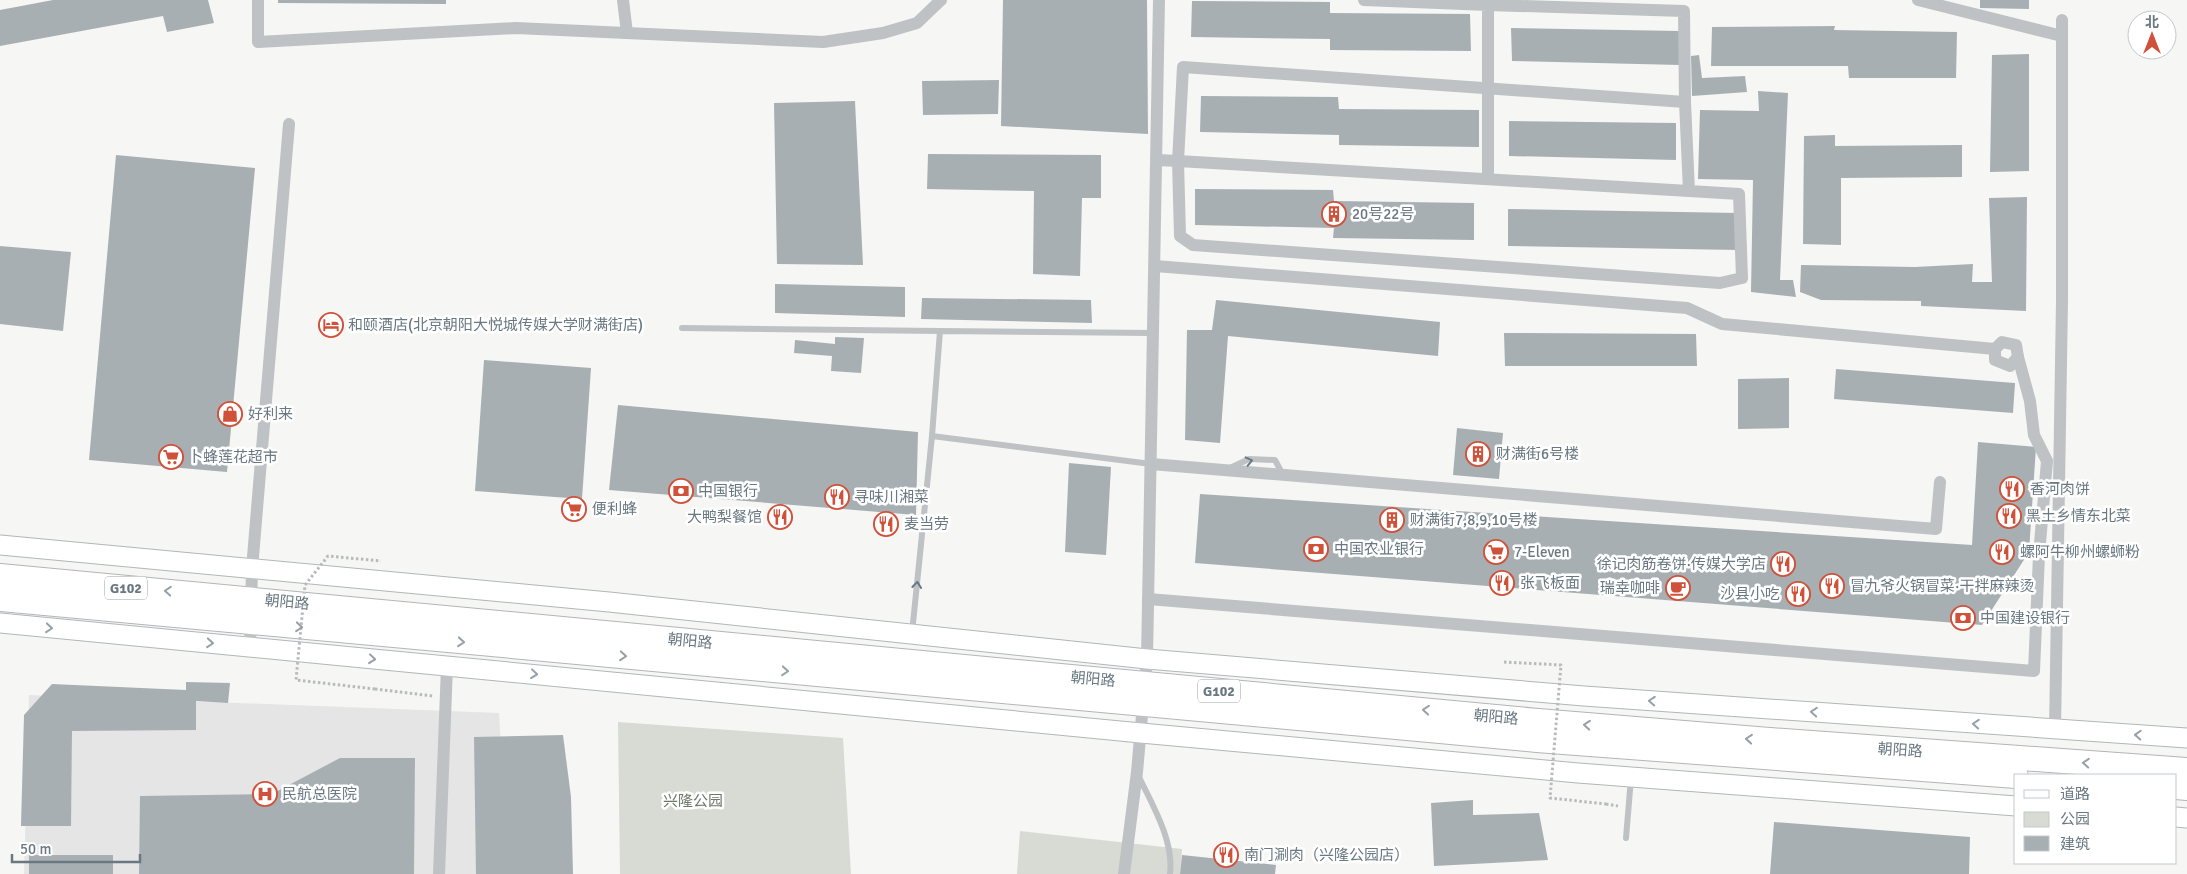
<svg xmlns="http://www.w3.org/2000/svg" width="2187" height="874" font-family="Signika,'Noto Sans SC',sans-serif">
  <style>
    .built { fill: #e4e5e4 }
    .green { fill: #d7dbd3 }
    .building { fill: #a8afb3 }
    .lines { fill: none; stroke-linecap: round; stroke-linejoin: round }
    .secondary-casing { stroke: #b1b6b9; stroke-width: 21 }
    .highway-casing { stroke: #b2b5b8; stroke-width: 26 }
    .path { stroke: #b8bbbd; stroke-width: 3; stroke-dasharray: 2.5 2.5; stroke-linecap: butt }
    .lane { stroke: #bec2c5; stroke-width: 6 }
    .street { stroke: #bec2c5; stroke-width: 12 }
    .secondary { stroke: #fff; stroke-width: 19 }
    .highway { stroke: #fff; stroke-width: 24 }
    .path-bridge { stroke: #b8bbbd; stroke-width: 3; stroke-dasharray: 2.5 2.5; stroke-linecap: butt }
    .oneway { stroke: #697881 }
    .oneway2 { stroke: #96a0a7 }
    .labels { text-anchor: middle; stroke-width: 5; stroke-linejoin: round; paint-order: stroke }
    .shield { fill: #fff; stroke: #96a0a7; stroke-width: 1 }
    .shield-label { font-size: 14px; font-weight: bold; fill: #697881 }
    .poi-label { font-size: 15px; fill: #697881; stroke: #fff; text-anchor: start }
    .street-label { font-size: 15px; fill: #697881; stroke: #fff }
    .park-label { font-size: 15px; fill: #6c7967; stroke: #fff }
  </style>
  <rect width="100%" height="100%" fill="#f6f6f4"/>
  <!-- built -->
  <path class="built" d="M 29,695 L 499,713 L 508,874 L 24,874 Z"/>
  <!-- green -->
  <g class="green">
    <path d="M 618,722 L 843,738 L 851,874 L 620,874 Z"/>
    <path d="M 1020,831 L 1182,849 L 1180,874 L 1017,874 Z"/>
  </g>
  <!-- building -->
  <g class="building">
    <path d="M 53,0 L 208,0 L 214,23 L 167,32 L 163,16 L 0,46 L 0,10 Z"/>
    <path d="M 278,0 L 446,0 L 446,4 L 278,3 Z"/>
    <path d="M 1003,0 L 1147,0 L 1148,134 L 1001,126 Z"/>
    <path d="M 1980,0 L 2029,0 L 2029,9 L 1980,8 Z"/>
    <path d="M 1192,1 L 1330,2 L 1330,13 L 1470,14 L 1471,51 L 1330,50 L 1330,39 L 1191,37 Z"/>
    <path d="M 1835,26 L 1834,30 L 1957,32 L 1956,78 L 1849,78 L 1848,66 L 1711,66 L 1712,27 Z"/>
    <path d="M 1511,28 L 1679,31 L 1680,65 L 1512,61 Z"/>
    <path d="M 2029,54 L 2029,171 L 1990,172 L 1992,55 Z"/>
    <path d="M 1699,55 L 1702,78 L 1745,76 L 1747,92 L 1692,96 L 1691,56 Z"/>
    <path d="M 999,80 L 998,114 L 923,115 L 922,81 Z"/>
    <path d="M 1758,91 L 1788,93 L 1780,280 L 1793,280 L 1796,297 L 1751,292 L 1753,180 L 1698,179 L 1700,110 L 1759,111 Z"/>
    <path d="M 1201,96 L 1338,97 L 1339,109 L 1479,110 L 1479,147 L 1339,145 L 1339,135 L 1200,132 Z"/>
    <path d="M 855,101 L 863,265 L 777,264 L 774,103 Z"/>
    <path d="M 1509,121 L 1676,123 L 1676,160 L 1509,156 Z"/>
    <path d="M 1835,135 L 1835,146 L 1962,145 L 1962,177 L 1841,178 L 1841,245 L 1803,244 L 1804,136 Z"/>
    <path d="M 928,154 L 1101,155 L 1101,198 L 1082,198 L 1080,276 L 1033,274 L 1034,191 L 927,189 Z"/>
    <path d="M 116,155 L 255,168 L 227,472 L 89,460 Z"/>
    <path d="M 1195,189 L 1333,190 L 1334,201 L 1474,203 L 1474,240 L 1333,238 L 1334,228 L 1195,225 Z"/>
    <path d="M 2027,197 L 2026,311 L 1921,306 L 1921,301 L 1821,300 L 1800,292 L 1801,265 L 1915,267 L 1973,264 L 1972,282 L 1992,282 L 1989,198 Z"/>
    <path d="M 1508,209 L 1738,213 L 1738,250 L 1508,246 Z"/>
    <path d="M 0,246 L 71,252 L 63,331 L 0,324 Z"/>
    <path d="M 775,284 L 905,287 L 905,317 L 775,313 Z"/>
    <path d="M 922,298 L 1091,300 L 1092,323 L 921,319 Z"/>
    <path d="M 1216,300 L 1440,322 L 1438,356 L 1228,336 L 1220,443 L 1185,440 L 1187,330 L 1212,330 Z"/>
    <path d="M 1504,333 L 1696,334 L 1697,366 L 1505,366 Z"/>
    <path d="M 835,337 L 864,338 L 861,373 L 831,371 L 832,356 L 794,353 L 795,340 L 835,344 Z"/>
    <path d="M 484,360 L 591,368 L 582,499 L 475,491 Z"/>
    <path d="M 1836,369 L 2015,383 L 2013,413 L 1834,399 Z"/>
    <path d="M 1789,378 L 1789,428 L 1738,429 L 1738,379 Z"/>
    <path d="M 618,405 L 918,432 L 916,515 L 609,490 Z"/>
    <path d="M 1457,428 L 1503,433 L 1499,479 L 1453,475 Z"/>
    <path d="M 1978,442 L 2036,447 L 2029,552 L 1982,625 L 1195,563 L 1200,494 L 1972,545 Z"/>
    <path d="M 1069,463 L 1111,467 L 1106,555 L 1065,552 Z"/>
    <path d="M 186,682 L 230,683 L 228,703 L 196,701 L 196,730 L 72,731 L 71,826 L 21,826 L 24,715 L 52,684 L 186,690 Z"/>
    <path d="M 563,735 L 571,797 L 573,874 L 476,874 L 474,737 Z"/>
    <path d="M 340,758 L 415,758 L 414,874 L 139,874 L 140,796 L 272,794 Z"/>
    <path d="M 1473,800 L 1473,815 L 1539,813 L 1548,860 L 1434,866 L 1431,803 Z"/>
    <path d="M 1774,822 L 1970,837 L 1969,874 L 1770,874 Z"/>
    <rect x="29" y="855" width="84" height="19"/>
    <path d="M 1182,855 L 1276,865 L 1275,874 L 1180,874 Z"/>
  </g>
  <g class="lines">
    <defs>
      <g id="secondary">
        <path d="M 0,545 L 609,602 L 1147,659 L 1584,696 L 2187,738"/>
        <path d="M 0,623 L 1141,733 L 1578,773 L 2016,806"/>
        <path d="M 2176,817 L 2187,818"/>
      </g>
      <g id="highway">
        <path d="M 0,576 L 1538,721 L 1757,739 L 2187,770"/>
        <path d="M 0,599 L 1537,740 L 2016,776"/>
        <path d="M 2176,787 L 2187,788"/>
      </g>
    </defs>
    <!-- secondary casing -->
    <use href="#secondary" class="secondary-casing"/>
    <!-- highway casing -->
    <use href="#highway" class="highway-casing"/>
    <!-- path -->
    <g class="path">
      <path d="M 375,689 L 433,696"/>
      <path d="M 1606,804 L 1618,806"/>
    </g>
    <!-- lane -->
    <g class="lane">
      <path d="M 682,328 L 940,331"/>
      <path d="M 1151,464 L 932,436 L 940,331 L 1153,333"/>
      <path d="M 1230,468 L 1249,459 L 1275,460 L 1283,475"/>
      <path d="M 912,633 L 932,436"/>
      <path d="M 1139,777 C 1153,806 1174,841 1170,874"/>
      <path d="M 1626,838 L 1631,778"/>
    </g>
    <!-- street -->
    <g class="street">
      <path d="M 258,0 L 258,42 L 516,28 L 823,42 L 883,33 L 917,23 L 941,0"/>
      <path d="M 623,0 L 627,33"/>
      <path d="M 1364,0 L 1488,5 L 1488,179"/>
      <path d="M 1918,0 L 2062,36"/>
      <path d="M 1488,5 L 1684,11 L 1685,102"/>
      <path d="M 1157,160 L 1178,161 L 1689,191 L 1739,194 L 1742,278 L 1720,283 L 1193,245 L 1180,236 L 1178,161 L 1183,67 L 1685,102 L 1689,191"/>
      <path d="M 1155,266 L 1687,308 L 1722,324 L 1995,349"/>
      <path d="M 2002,342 L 2016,345 L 2018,357 L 2010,366 L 1995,360 L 1995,349 Z"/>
      <path d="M 1151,464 L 1936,529 L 1940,482"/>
      <path d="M 1148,599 L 2034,671 L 2039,555 L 2047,461 L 2034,435 L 2030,401 L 2018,357"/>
      <path d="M 250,647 L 252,569 L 289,124"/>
      <path d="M 2055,730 L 2062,301 L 2062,20"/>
      <path d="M 439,874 L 447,666"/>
      <path d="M 1124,874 L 1137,772 L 1147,659 L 1159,0"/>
    </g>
    <!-- secondary -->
    <use href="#secondary" class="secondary"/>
    <!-- highway -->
    <use href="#highway" class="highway"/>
    <!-- path-bridge -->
    <g class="path-bridge">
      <path d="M 1504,662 L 1561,665 L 1550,798 L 1606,804"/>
      <path d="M 375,689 L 296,680 L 305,585 L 328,556 L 381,561"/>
    </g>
  </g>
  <!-- one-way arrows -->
  <defs><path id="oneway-chevron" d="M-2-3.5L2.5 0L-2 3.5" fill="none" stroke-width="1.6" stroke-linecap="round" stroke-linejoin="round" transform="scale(1.25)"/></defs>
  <g class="oneway">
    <use href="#oneway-chevron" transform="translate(1249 461) rotate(-13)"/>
    <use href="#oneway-chevron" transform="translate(917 585) rotate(-84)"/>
  </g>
  <g class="oneway2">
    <use href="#oneway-chevron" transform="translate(168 591) rotate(-175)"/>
    <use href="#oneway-chevron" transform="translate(299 627) rotate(5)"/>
    <use href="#oneway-chevron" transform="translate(49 628) rotate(5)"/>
    <use href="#oneway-chevron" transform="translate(461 642) rotate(5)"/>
    <use href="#oneway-chevron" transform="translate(210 643) rotate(5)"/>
    <use href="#oneway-chevron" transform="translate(623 656) rotate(5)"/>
    <use href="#oneway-chevron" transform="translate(372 659) rotate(6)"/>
    <use href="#oneway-chevron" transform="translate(785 671) rotate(5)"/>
    <use href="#oneway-chevron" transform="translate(534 674) rotate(6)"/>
    <use href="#oneway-chevron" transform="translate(1652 701) rotate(-176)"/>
    <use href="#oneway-chevron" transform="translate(1426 710) rotate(-175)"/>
    <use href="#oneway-chevron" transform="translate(1814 712) rotate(-176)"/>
    <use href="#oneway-chevron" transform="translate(1976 724) rotate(-176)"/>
    <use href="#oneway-chevron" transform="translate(1587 725) rotate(-175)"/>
    <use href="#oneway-chevron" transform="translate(2138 735) rotate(-177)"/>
    <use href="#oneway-chevron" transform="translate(1749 739) rotate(-175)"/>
    <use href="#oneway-chevron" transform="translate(2086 763) rotate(-176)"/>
  </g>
  <!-- icons -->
  <defs>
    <symbol id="building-ring" viewBox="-11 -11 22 22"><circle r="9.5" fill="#fff" stroke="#d0513a" stroke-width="1.5"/><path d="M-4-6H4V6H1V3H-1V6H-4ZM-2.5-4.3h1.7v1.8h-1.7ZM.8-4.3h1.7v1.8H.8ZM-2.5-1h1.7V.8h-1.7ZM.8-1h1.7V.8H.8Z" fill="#d0513a"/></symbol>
    <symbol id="hotel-ring" viewBox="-11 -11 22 22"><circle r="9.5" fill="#fff" stroke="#d0513a" stroke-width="1.5"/><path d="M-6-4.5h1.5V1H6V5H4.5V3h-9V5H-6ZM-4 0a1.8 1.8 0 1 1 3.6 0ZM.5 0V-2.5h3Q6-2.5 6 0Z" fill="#d0513a"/></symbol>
    <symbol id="shop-ring" viewBox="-11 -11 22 22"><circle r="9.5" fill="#fff" stroke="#d0513a" stroke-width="1.5"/><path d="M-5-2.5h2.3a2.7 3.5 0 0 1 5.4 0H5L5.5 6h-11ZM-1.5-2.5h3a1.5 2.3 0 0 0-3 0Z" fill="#d0513a"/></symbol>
    <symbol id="supermarket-ring" viewBox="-11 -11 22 22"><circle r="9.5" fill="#fff" stroke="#d0513a" stroke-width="1.5"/><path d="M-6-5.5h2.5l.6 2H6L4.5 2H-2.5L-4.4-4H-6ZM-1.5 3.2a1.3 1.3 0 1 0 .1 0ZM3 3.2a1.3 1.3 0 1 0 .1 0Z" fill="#d0513a"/></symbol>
    <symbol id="restaurant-ring" viewBox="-11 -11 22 22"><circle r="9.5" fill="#fff" stroke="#d0513a" stroke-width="1.5"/><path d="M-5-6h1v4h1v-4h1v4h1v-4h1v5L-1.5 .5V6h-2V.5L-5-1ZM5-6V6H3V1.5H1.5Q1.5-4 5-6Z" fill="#d0513a"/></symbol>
    <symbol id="bank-ring" viewBox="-11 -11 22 22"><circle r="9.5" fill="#fff" stroke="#d0513a" stroke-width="1.5"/><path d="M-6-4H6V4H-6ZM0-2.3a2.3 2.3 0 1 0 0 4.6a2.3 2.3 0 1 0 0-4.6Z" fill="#d0513a"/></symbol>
    <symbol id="cafe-ring" viewBox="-11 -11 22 22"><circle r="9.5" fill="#fff" stroke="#d0513a" stroke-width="1.5"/><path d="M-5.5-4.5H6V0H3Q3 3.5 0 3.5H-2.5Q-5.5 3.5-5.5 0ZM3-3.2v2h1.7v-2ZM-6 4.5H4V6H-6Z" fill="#d0513a"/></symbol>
    <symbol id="hospital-ring" viewBox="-11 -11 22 22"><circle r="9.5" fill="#fff" stroke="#d0513a" stroke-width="1.5"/><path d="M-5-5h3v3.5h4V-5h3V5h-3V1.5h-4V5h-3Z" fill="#d0513a"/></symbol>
  </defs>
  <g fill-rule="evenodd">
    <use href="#building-ring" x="1320" y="200" width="28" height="28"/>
    <use href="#hotel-ring" x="317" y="311" width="28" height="28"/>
    <use href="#shop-ring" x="216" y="400" width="28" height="28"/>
    <use href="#building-ring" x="1464" y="440" width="28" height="28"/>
    <use href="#supermarket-ring" x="157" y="443" width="28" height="28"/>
    <use href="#restaurant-ring" x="1998" y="475" width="28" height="28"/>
    <use href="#bank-ring" x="667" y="477" width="28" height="28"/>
    <use href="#restaurant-ring" x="823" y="483" width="28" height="28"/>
    <use href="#supermarket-ring" x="560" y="495" width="28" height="28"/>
    <use href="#restaurant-ring" x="1995" y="502" width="28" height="28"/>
    <use href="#restaurant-ring" x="766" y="503" width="28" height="28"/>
    <use href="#building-ring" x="1378" y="506" width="28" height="28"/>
    <use href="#restaurant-ring" x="872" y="510" width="28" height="28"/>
    <use href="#bank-ring" x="1302" y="535" width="28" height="28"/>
    <use href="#supermarket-ring" x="1482" y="538" width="28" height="28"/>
    <use href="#restaurant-ring" x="1988" y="538" width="28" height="28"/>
    <use href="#restaurant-ring" x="1769" y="550" width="28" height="28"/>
    <use href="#restaurant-ring" x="1488" y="569" width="28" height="28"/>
    <use href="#restaurant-ring" x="1818" y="572" width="28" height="28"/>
    <use href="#cafe-ring" x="1664" y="574" width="28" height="28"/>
    <use href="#restaurant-ring" x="1784" y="580" width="28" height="28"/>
    <use href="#bank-ring" x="1949" y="604" width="28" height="28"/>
    <use href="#hospital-ring" x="251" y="780" width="28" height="28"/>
    <use href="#restaurant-ring" x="1212" y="841" width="28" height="28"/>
  </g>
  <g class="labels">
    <!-- shield labels -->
    <g class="shield">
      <rect x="105" y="576.5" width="42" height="23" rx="4"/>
      <rect x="1198" y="679.5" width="42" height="23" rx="4"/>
    </g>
    <g class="shield-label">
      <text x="126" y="593">G102</text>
      <text x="1219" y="696">G102</text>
    </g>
    <!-- poi labels -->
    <g class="poi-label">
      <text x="1352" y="219">20号22号</text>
      <text x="348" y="330">和颐酒店(北京朝阳大悦城传媒大学财满街店)</text>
      <text x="248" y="419">好利来</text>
      <text x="1496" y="459">财满街6号楼</text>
      <text x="188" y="462">卜蜂莲花超市</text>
      <text x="2030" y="494">香河肉饼</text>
      <text x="698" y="496">中国银行</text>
      <text x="854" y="502">寻味川湘菜</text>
      <text x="592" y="514">便利蜂</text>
      <text x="2026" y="521">黑土乡情东北菜</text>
      <text x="762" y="522" text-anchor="end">大鸭梨餐馆</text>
      <text x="1410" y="525">财满街7,8,9,10号楼</text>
      <text x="904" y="529">麦当劳</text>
      <text x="1334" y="554">中国农业银行</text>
      <text x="1514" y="557">7-Eleven</text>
      <text x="2020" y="557">螺阿牛柳州螺蛳粉</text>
      <text x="1766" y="569" text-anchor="end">徐记肉筋卷饼·传媒大学店</text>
      <text x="1520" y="588">张飞板面</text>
      <text x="1850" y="591">冒九爷火锅冒菜·干拌麻辣烫</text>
      <text x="1660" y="593" text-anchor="end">瑞幸咖啡</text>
      <text x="1780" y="599" text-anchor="end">沙县小吃</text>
      <text x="1980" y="623">中国建设银行</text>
      <text x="282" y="799">民航总医院</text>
      <text x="1244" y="860">南门涮肉（兴隆公园店）</text>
    </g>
    <!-- street labels -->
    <g class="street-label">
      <text transform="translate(287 602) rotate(5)" y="5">朝阳路</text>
      <text transform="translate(690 641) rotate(5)" y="5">朝阳路</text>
      <text transform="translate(1093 679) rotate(5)" y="5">朝阳路</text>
      <text transform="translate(1496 717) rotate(5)" y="5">朝阳路</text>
      <text transform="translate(1900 750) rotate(4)" y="5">朝阳路</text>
    </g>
    <!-- park labels -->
    <g class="park-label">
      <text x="693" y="806">兴隆公园</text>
    </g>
  </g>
  <!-- legend -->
  <rect x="2014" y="774" width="162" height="90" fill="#ffffff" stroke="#c3c9cd"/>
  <rect x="2024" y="790" width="25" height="8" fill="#ffffff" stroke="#c3c9cd"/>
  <text x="2060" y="799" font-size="15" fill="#697881">道路</text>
  <rect x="2024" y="812" width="25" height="15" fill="#d7dbd3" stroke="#c3c9cd"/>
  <text x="2060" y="824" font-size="15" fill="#697881">公园</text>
  <rect x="2024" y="836" width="25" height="15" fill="#a8afb3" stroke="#c3c9cd"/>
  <text x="2060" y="849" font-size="15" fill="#697881">建筑</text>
  <!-- north arrow -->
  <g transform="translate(2152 35)"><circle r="24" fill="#ffffff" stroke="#c3c9cd"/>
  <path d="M0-4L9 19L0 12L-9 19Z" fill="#d0513a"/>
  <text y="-8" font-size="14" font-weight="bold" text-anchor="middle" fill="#697881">北</text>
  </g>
  <!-- scale -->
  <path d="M12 854v8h128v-8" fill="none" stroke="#697881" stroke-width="2.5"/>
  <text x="20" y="854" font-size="15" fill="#697881" stroke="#ffffff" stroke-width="4" paint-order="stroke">50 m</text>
</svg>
